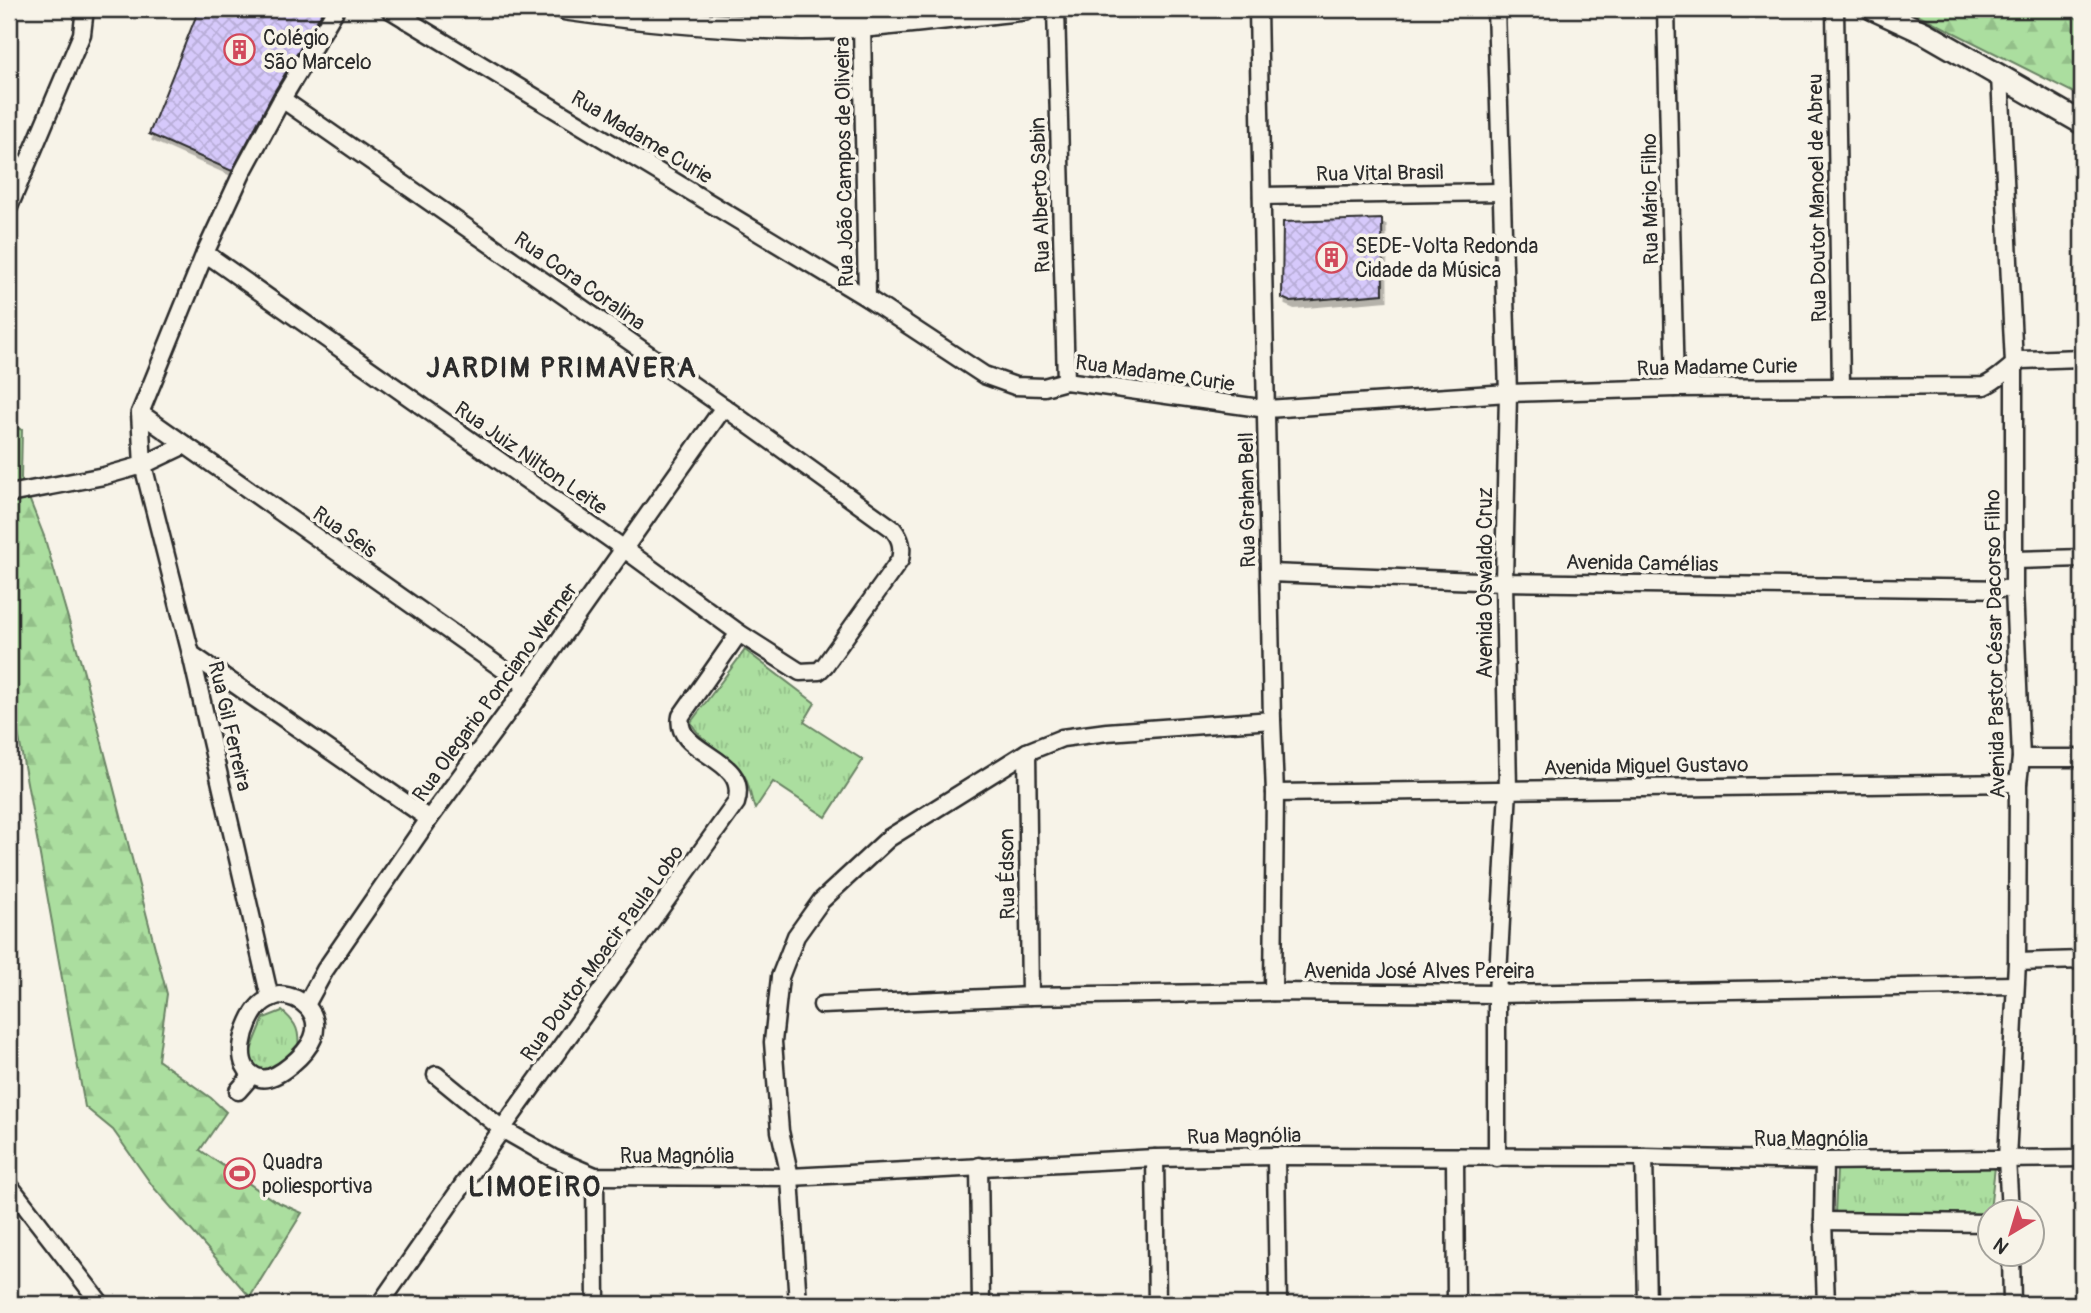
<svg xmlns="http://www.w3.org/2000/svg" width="2091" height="1313" font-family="Pangolin,sans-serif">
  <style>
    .forest { fill: url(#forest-firs); stroke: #6b8465; stroke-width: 2 }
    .park { fill: url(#park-tufts); stroke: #6b8465; stroke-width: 2 }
    .building { fill: url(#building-cross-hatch); stroke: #2b2b2b; stroke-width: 2; filter: url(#shadow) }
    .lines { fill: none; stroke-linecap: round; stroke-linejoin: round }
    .minor-casing { stroke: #2b2b2b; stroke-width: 21 }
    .secondary-casing { stroke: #2b2b2b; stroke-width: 26 }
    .minor { stroke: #f7f3e8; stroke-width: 16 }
    .secondary { stroke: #f7f3e8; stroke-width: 21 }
    .labels { text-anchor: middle; stroke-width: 7; stroke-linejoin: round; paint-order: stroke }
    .poi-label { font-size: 21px; fill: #2b2b2b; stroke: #f7f3e8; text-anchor: start }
    .street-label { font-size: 21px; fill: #2b2b2b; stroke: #f7f3e8 }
    .district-label { font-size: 28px; font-weight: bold; letter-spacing: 2px; fill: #2b2b2b; stroke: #f7f3e8 }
  </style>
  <defs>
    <pattern id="forest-firs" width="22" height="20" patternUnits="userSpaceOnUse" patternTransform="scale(1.75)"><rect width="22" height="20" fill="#abde9f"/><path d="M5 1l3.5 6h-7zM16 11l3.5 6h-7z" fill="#93bf89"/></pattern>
    <pattern id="park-tufts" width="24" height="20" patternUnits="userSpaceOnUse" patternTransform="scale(1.75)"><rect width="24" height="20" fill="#abde9f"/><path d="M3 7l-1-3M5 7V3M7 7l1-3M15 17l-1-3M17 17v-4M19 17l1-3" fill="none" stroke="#93bf89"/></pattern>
    <pattern id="building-cross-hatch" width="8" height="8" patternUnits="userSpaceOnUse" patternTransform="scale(1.75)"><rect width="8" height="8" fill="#d6c9fb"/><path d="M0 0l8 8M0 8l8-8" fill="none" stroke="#b8add7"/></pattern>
    <filter id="shadow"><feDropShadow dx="3.5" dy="6" stdDeviation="0" flood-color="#0004"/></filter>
  </defs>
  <rect width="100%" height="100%" fill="#f7f3e8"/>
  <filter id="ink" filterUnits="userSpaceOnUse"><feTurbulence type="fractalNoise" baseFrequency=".0143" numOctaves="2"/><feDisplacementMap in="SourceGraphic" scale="14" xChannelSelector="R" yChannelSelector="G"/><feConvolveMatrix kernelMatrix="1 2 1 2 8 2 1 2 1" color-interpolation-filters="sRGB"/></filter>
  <g filter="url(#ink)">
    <!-- forest -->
    <g class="forest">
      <path d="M 1907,9 L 2059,9 L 2082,21 L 2082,97 Z"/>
      <path d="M 9,424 L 22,430 L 21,478 L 44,536 L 84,673 L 167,994 L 158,1060 L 211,1098 L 226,1112 L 200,1150 L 273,1200 L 302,1213 L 250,1297 L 154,1188 L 113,1130 L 85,1107 L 9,682 Z"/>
    </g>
    <!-- park -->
    <g class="park">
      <path d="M 745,650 L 815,703 L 804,722 L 863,760 L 826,817 L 773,782 L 755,809 C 751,800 749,784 745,777 C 733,753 703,748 691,722 Z"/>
      <path d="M 282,1011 C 297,1023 300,1032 298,1052 L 272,1073 L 257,1068 L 249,1055 L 264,1018 Z"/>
      <path d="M 1995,1167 L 1989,1219 L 1835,1214 L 1837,1169 Z"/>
    </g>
    <!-- building -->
    <g class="building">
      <path d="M 199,9 L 324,9 L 273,94 L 232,171 L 149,134 Z"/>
      <path d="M 1382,219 L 1383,294 L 1291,302 L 1282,298 L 1283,222 Z"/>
    </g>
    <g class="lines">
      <defs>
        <g id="minor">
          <path d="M 389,9 L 867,298 L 984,375 L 1015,386 L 1044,387 L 1066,381 L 1267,409 L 1508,393 L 1675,388 L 1984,386 C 1999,380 2008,367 2022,360 L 2082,358"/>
          <path d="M 1056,9 L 1066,381"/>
          <path d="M 1258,9 L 1272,720 L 1275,793 L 1273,992"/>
          <path d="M 1496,9 L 1508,393 L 1504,582 L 1508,789 L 1497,994 L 1497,1158"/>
          <path d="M 1666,9 L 1675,388"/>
          <path d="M 1835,9 L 1841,386"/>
          <path d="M 862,25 L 867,298"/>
          <path d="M 2000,76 L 2014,364 L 2014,589 L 2021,758 L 2018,783 L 2017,962 L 2007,1159 L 2010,1212"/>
          <path d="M 9,157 L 24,172"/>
          <path d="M 1262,196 L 1500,192"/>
          <path d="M 9,207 L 82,34 L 85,9"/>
          <path d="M 205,253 L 623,548 L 739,633 L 800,672 L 819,671 L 825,665 L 900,560 C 903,547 901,539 893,529 L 724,407 L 282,99"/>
          <path d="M 140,413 L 527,686"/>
          <path d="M 185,445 L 143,465 L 191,654 L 270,998"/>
          <path d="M 9,494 L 104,476 L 143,465 L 140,413 L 205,253 L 243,171 L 282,99 L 336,9"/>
          <path d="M 2015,560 L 2082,558"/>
          <path d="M 1270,573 L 1504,582 L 2014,589"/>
          <path d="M 191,654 L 429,819"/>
          <path d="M 1027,752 L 1030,996"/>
          <path d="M 2021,758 L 2082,758"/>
          <path d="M 1275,793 L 2018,783"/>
          <path d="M 2017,962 L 2082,960"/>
          <path d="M 279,995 C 302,996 322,1014 313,1038 C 307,1053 277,1082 260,1078 C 229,1070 244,1021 260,1005 C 266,999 272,997 279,995 Z"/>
          <path d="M 306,1005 L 325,970 L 429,819 L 527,686 L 724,407"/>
          <path d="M 822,1005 L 1030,996 L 1273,992 L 1497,994 L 2015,985"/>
          <path d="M 436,1075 L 502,1129 L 553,1158 L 595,1176 L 790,1177 L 1155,1158 L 1276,1156 L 1644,1157 L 1824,1161 L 2082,1158"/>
          <path d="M 238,1091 L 252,1075"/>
          <path d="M 1276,1156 L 1278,1304"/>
          <path d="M 1455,1157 L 1456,1304"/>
          <path d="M 1644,1157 L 1647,1304"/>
          <path d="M 1155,1158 L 1157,1304"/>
          <path d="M 1824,1161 L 1823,1221 L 1826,1304"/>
          <path d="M 979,1166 L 981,1304"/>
          <path d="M 595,1176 L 596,1304"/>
          <path d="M 9,1185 L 101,1304"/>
          <path d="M 1823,1221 L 1990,1223"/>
          <path d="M 2011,1254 L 2012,1304"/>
          <path d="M 380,1304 L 502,1129 L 736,803 C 751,756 673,755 681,716 L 739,633"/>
          <path d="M 798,1304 L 790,1177 L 780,1131 L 773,1042 L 780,977 L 796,936 L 821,901 L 889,838 L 1027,752 L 1062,738 L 1107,732 L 1272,720"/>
        </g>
        <g id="secondary">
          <path d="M 402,9 L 408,18"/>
          <path d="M 566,9 C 637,19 708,26 779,28 C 861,31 944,17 1025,9"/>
          <path d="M 1873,9 L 1925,33 L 2082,123"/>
        </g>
      </defs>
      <!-- minor casing -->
      <use href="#minor" class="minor-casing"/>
      <!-- secondary casing -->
      <use href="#secondary" class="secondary-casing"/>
      <!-- minor -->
      <use href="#minor" class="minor"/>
      <!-- secondary -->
      <use href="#secondary" class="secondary"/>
    </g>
  </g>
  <!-- icons -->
  <defs>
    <symbol id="building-ring" viewBox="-11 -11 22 22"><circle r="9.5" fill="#f7f3e8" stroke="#d1495b" stroke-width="1.5"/><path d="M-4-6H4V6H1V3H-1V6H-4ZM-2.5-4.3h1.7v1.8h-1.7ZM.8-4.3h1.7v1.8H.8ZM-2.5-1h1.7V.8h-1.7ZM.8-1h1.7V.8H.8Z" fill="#d1495b"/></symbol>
    <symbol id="stadium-ring" viewBox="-11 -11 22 22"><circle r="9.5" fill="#f7f3e8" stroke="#d1495b" stroke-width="1.5"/><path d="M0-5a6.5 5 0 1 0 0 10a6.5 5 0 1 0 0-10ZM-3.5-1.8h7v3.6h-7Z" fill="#d1495b"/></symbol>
  </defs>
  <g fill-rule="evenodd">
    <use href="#building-ring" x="222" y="32" width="35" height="35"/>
    <use href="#building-ring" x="1314" y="240" width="35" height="35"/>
    <use href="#stadium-ring" x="222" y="1156" width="35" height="35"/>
  </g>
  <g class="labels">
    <!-- poi labels -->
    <g class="poi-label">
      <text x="263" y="45">Colégio<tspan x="263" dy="24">São Marcelo</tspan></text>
      <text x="1355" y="253">SEDE-Volta Redonda<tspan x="1355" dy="24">Cidade da Música</tspan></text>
      <text x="262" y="1169">Quadra<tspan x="262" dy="24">poliesportiva</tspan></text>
    </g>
    <!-- street labels -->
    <g class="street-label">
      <text transform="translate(642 137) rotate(31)" y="7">Rua Madame Curie</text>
      <text transform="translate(844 162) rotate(-91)" y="7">Rua João Campos de Oliveira</text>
      <text transform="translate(1380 173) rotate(-1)" y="7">Rua Vital Brasil</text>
      <text transform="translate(1040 195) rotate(-92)" y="7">Rua Alberto Sabin</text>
      <text transform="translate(1817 198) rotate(-91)" y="7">Rua Doutor Manoel de Abreu</text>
      <text transform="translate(1650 199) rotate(-91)" y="7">Rua Mário Filho</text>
      <text transform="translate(580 281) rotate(35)" y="7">Rua Cora Coralina</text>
      <text transform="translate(1717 367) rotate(-1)" y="7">Rua Madame Curie</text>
      <text transform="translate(1155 373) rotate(8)" y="7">Rua Madame Curie</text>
      <text transform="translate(531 458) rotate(35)" y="7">Rua Juiz Nilton Leite</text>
      <text transform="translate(1247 500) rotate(-91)" y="7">Rua Grahan Bell</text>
      <text transform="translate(345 532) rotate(35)" y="7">Rua Seis</text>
      <text transform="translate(1642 563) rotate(1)" y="7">Avenida Camélias</text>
      <text transform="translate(1485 583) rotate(-90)" y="7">Avenida Oswaldo Cruz</text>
      <text transform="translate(1995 644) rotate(-91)" y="7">Avenida Pastor César Dacorso Filho</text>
      <text transform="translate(495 692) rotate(-54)" y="7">Rua Olegario Ponciano Werner</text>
      <text transform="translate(230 726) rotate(77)" y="7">Rua Gil Ferreira</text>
      <text transform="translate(1646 766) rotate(-1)" y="7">Avenida Miguel Gustavo</text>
      <text transform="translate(1007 874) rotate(-91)" y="7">Rua Édson</text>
      <text transform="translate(602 953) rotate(-54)" y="7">Rua Doutor Moacir Paula Lobo</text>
      <text x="1419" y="978">Avenida José Alves Pereira</text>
      <text transform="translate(1244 1136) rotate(-1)" y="7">Rua Magnólia</text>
      <text x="1811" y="1146">Rua Magnólia</text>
      <text x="677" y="1163">Rua Magnólia</text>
    </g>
    <!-- district labels -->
    <g class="district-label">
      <text x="562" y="377">JARDIM PRIMAVERA</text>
      <text x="535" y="1196">LIMOEIRO</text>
    </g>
  </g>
  <!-- margin -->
  <rect width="2091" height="1313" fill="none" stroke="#f7f3e8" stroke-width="35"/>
  <rect x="18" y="18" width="2056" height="1278" fill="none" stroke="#2b2b2b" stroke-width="2.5" filter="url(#ink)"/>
  <!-- north arrow -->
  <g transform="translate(2011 1233) rotate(218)"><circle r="33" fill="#f7f3e8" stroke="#a5a39c" stroke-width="2"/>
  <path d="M0-5L12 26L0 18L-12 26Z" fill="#d1495b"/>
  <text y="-10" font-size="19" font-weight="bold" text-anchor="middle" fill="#2b2b2b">N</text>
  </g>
</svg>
